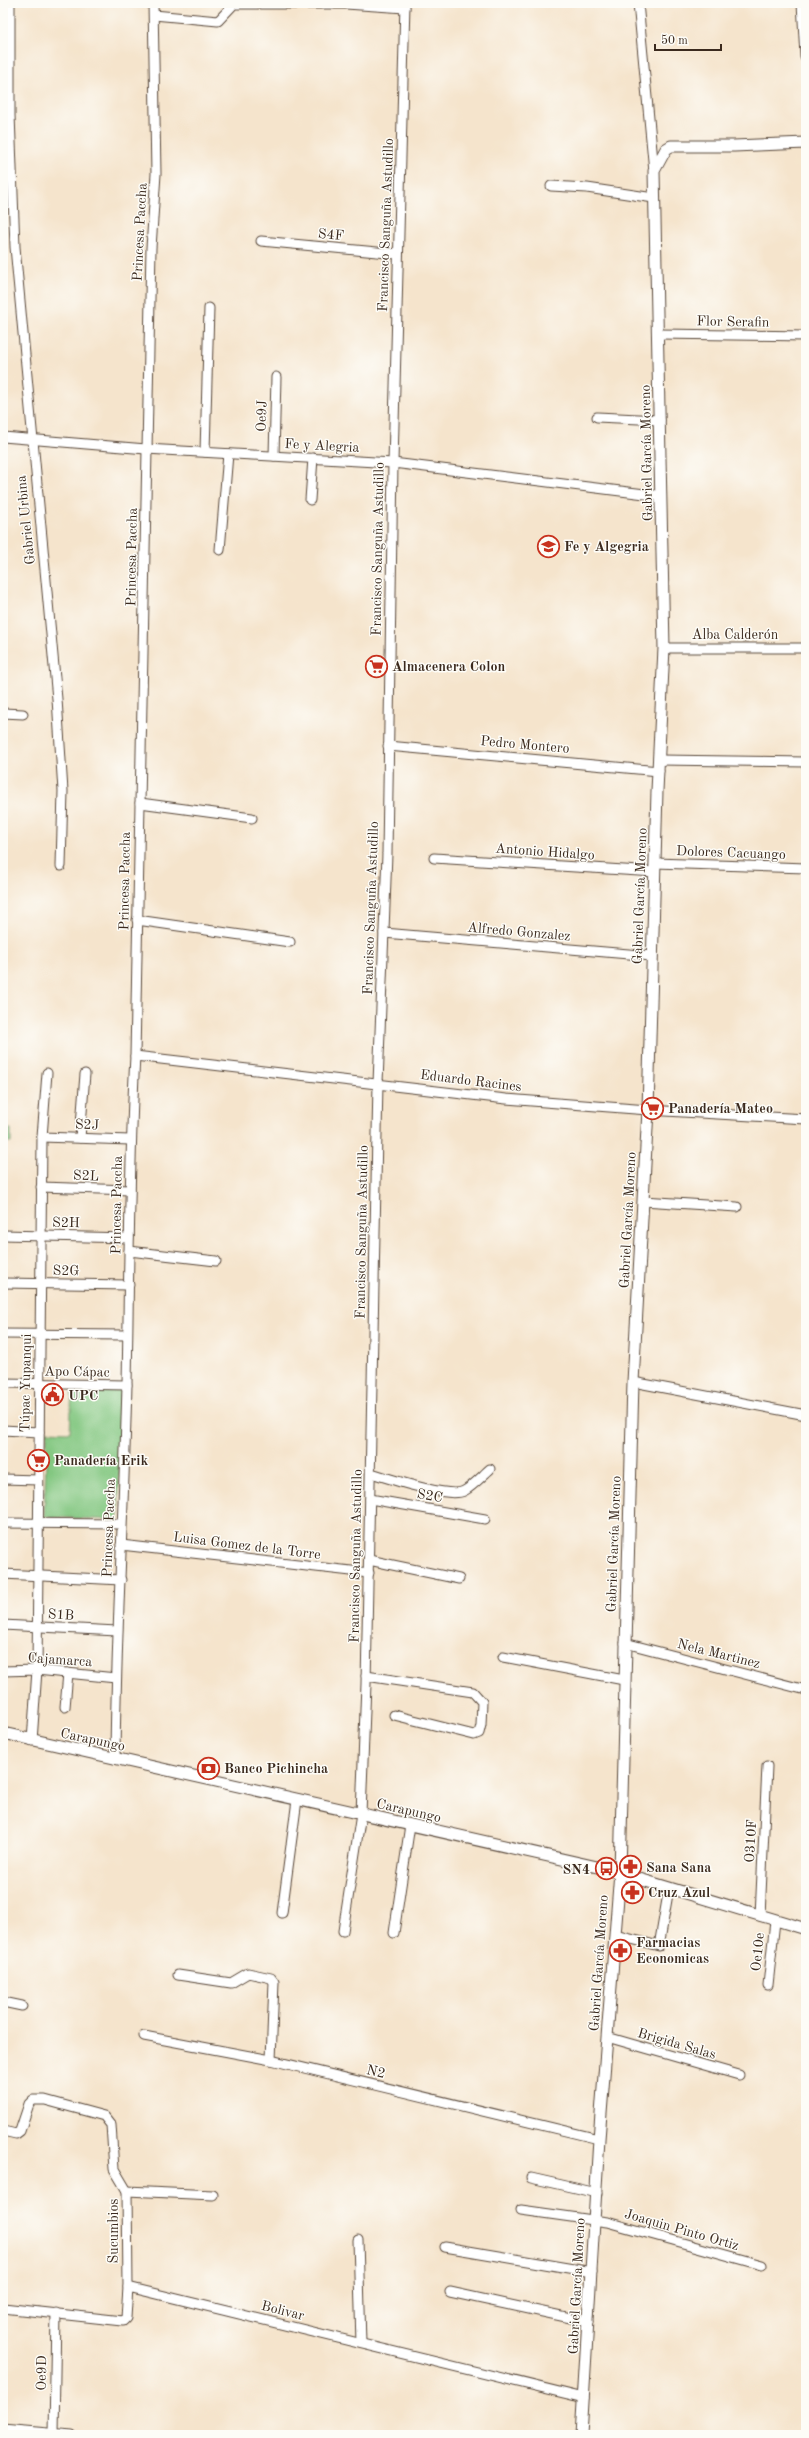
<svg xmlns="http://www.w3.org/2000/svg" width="809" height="2438" font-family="'Old Standard TT',serif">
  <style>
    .green { fill: #83c781; stroke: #5f7850 }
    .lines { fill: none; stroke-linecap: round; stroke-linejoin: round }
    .minor-casing { stroke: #574638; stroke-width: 11 }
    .tertiary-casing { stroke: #574638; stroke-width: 13 }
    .minor { stroke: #fff; stroke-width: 9 }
    .tertiary { stroke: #fff; stroke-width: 11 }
    .labels { text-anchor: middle; stroke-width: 3; stroke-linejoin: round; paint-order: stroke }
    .street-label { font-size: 14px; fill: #3b2a1e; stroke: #fdfcf7 }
    .poi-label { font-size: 14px; font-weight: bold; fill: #3b2a1e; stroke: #fdfcf7; text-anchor: start }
  </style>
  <rect width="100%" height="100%" fill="#fdfcf7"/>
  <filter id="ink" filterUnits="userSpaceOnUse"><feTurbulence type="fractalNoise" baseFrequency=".025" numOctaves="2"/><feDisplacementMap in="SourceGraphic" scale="8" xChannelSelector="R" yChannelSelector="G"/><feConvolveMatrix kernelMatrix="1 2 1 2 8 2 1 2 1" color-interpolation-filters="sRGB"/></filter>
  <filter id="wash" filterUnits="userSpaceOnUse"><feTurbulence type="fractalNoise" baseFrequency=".012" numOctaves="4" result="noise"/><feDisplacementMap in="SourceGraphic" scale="16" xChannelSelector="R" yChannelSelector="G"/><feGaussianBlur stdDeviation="0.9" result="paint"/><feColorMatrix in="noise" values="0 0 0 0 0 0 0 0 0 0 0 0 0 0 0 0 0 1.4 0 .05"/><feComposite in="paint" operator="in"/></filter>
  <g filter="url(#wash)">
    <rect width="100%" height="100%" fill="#f5e4cc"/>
    <!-- green -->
    <g class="green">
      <path d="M 11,1129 L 11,1142 L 3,1142 L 3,1129 Z"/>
      <path d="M 72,1387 L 122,1389 L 118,1520 L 44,1517 L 47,1431 L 70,1432 Z"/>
    </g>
  </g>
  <g filter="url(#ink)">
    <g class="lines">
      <defs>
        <g id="minor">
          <path d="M 10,3 L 10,115 L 15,247 L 57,699 L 63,791 L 61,866"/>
          <path d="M 638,3 L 654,171"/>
          <path d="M 154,15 L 218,21 L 234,4 L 346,4 L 405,8"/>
          <path d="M 551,186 L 587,188 L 654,198"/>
          <path d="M 261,241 L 398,254"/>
          <path d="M 659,334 L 806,336"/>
          <path d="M 597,417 L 660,420"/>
          <path d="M 3,437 L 146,449 L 393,463 L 661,496"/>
          <path d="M 205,452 L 209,308"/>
          <path d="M 274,456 L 276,377"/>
          <path d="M 310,500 L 313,458"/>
          <path d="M 220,550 L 228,454"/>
          <path d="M 664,648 L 806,648"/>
          <path d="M 3,713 L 23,714"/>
          <path d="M 388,746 L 659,771"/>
          <path d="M 660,760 L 806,762"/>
          <path d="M 140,803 L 252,818"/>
          <path d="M 434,858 L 655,872"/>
          <path d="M 655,863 L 806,868"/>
          <path d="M 137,920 L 290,942"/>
          <path d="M 384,933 L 652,956"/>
          <path d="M 135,1056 L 506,1099 L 648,1110 L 806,1119"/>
          <path d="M 42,1137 L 130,1140"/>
          <path d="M 80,1138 L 85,1074"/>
          <path d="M 41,1187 L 130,1190"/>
          <path d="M 643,1201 L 737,1207"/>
          <path d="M 3,1235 L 129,1238"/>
          <path d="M 129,1251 L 216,1261"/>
          <path d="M 3,1283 L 129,1285"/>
          <path d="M 3,1334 L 127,1335"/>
          <path d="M 633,1382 L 806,1415"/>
          <path d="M 3,1383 L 127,1385"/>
          <path d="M 3,1430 L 39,1432"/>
          <path d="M 371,1473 C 388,1478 449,1499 464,1491 C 473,1486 482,1476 490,1469"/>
          <path d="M 3,1479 L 38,1480"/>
          <path d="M 370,1499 L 485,1519"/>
          <path d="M 3,1523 L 121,1524"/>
          <path d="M 121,1545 L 369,1573"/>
          <path d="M 369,1560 L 459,1579"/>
          <path d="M 3,1574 L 121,1580"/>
          <path d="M 3,1625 L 117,1631"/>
          <path d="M 625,1643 L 806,1690"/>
          <path d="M 503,1657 L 624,1680"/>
          <path d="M 3,1671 L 37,1670 L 116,1678"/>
          <path d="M 366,1676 L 473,1692 L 482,1702 L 481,1725 L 479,1733 L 474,1735 L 394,1715"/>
          <path d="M 65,1707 L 68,1673"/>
          <path d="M 32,1741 L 37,1670 L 42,1137 L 47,1073"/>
          <path d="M 115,1759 C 116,1634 124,1509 127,1384 C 129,1275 129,1166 135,1056 L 151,248 L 156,174 L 153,3"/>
          <path d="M 282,1913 L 297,1800"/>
          <path d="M 760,1916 L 767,1766"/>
          <path d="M 343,1931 L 361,1814 L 366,1684 L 378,1083 L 387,854 L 393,463 L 405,3"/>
          <path d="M 394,1933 L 410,1825"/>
          <path d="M 615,1935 L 659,1946 L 669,1888"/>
          <path d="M 178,1975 L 231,1983 L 248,1973 L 271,1978 L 274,1982 L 271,2060"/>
          <path d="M 768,1985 L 775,1921"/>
          <path d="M 3,2002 L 22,2006"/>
          <path d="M 144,2036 L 271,2060 L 599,2139"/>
          <path d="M 607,2037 L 739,2075"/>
          <path d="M 3,2131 L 16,2134 L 20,2131 L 29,2104 L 33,2100 L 45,2100 L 104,2116 L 111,2125 L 114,2169 L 127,2191 L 128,2287"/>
          <path d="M 531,2178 L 597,2193"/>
          <path d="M 127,2191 L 213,2195"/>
          <path d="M 521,2210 L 607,2222 L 762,2265"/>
          <path d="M 358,2240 L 361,2343"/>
          <path d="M 445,2247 L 592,2272"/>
          <path d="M 450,2292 L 589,2322"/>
          <path d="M 3,2308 L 123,2321 L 126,2318 L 128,2287 L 584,2398"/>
          <path d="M 3,2429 L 72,2435"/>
          <path d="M 54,2434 L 56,2313"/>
        </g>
        <g id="tertiary">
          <path d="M 803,3 L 806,56"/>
          <path d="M 3,1733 L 606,1869 L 806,1929"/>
          <path d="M 581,2435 L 599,2139 L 620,1872 L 633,1382 L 648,1110 L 657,791 L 664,648 L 654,171 L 666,149 L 671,146 L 734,146 L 806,143"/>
        </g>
      </defs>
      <!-- minor casing -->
      <use href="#minor" class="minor-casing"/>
      <!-- tertiary casing -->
      <use href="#tertiary" class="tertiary-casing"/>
      <!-- minor -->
      <use href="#minor" class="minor"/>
      <!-- tertiary -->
      <use href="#tertiary" class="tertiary"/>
    </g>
  </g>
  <!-- icons -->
  <defs>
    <symbol id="school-ring" viewBox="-11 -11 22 22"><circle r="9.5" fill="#fdfcf7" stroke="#c8321e" stroke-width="1.5"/><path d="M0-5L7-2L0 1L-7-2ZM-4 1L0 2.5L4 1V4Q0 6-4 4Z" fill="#c8321e"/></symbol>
    <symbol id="supermarket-ring" viewBox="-11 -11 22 22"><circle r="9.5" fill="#fdfcf7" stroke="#c8321e" stroke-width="1.5"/><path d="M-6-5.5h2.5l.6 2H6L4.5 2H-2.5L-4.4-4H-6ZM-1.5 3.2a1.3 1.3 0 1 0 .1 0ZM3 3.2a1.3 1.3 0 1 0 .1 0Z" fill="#c8321e"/></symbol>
    <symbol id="civic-ring" viewBox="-11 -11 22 22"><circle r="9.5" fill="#fdfcf7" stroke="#c8321e" stroke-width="1.5"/><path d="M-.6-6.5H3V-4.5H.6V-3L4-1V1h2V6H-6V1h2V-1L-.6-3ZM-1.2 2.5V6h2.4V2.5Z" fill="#c8321e"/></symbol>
    <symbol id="bank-ring" viewBox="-11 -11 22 22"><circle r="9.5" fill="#fdfcf7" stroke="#c8321e" stroke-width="1.5"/><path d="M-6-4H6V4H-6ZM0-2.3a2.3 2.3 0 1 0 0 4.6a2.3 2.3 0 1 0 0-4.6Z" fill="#c8321e"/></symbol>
    <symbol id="pharmacy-ring" viewBox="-11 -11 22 22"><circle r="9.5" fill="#fdfcf7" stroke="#c8321e" stroke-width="1.5"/><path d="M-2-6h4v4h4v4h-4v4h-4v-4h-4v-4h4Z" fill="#c8321e"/></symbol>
    <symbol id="bus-ring" viewBox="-11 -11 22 22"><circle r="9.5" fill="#fdfcf7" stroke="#c8321e" stroke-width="1.5"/><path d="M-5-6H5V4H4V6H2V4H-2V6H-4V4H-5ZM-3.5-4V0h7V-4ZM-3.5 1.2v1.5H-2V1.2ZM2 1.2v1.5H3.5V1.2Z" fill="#c8321e"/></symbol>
  </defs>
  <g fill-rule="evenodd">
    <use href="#school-ring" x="536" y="534" width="25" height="25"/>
    <use href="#supermarket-ring" x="364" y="654" width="25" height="25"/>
    <use href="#supermarket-ring" x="640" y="1096" width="25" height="25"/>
    <use href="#civic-ring" x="40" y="1382" width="25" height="25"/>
    <use href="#supermarket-ring" x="26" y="1448" width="25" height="25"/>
    <use href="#bank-ring" x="196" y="1756" width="25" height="25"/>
    <use href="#pharmacy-ring" x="618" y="1854" width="25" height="25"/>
    <use href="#bus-ring" x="594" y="1856" width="25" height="25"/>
    <use href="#pharmacy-ring" x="620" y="1880" width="25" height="25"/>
    <use href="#pharmacy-ring" x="608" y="1938" width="25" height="25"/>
  </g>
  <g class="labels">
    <!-- street labels -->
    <g class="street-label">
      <text transform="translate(385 225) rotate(-88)" y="5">Francisco Sanguña Astudillo</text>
      <text transform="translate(139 232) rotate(-87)" y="5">Princesa Paccha</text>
      <text transform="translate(331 234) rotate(5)" y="5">S4F</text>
      <text transform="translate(733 321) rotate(1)" y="5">Flor Serafin</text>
      <text transform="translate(261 416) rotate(-88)" y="5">Oe9J</text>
      <text transform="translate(322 445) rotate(3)" y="5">Fe y Alegria</text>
      <text transform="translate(646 453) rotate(-91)" y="5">Gabriel García Moreno</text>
      <text transform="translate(25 520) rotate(-96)" y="5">Gabriel Urbina</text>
      <text transform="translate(377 549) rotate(-89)" y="5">Francisco Sanguña Astudillo</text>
      <text transform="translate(131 557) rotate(-89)" y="5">Princesa Paccha</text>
      <text x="735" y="639">Alba Calderón</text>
      <text transform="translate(525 744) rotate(5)" y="5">Pedro Montero</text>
      <text transform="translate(545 851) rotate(4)" y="5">Antonio Hidalgo</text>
      <text transform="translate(731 852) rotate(2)" y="5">Dolores Cacuango</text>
      <text transform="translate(124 881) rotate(-89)" y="5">Princesa Paccha</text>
      <text transform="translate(639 896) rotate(-88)" y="5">Gabriel García Moreno</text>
      <text transform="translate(370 908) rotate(-88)" y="5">Francisco Sanguña Astudillo</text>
      <text transform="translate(519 931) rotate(5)" y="5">Alfredo Gonzalez</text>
      <text transform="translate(471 1080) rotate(7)" y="5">Eduardo Racines</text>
      <text transform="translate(87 1124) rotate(2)" y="5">S2J</text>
      <text transform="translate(86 1175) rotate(2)" y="5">S2L</text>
      <text transform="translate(116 1205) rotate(-89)" y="5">Princesa Paccha</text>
      <text transform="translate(627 1220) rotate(-87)" y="5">Gabriel García Moreno</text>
      <text transform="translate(66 1222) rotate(1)" y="5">S2H</text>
      <text transform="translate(361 1232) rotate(-89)" y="5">Francisco Sanguña Astudillo</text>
      <text transform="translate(66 1270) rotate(1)" y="5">S2G</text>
      <text transform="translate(77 1371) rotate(1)" y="5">Apo Cápac</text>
      <text transform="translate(25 1383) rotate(-89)" y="5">Túpac Yupanqui</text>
      <text transform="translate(430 1495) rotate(10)" y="5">S2C</text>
      <text transform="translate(108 1528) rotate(-88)" y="5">Princesa Paccha</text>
      <text transform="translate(613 1544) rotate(-88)" y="5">Gabriel García Moreno</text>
      <text transform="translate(247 1545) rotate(7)" y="5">Luisa Gomez de la Torre</text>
      <text transform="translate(355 1556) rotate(-89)" y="5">Francisco Sanguña Astudillo</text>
      <text transform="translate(61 1614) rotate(3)" y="5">S1B</text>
      <text transform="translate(719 1653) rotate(14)" y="5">Nela Martinez</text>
      <text transform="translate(60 1659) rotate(4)" y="5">Cajamarca</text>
      <text transform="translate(93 1739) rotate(12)" y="5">Carapungo</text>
      <text transform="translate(409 1810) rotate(13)" y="5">Carapungo</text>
      <text transform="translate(750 1841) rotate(-87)" y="5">O310F</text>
      <text transform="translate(757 1952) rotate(-84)" y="5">Oe10e</text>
      <text transform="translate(598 1963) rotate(-86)" y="5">Gabriel García Moreno</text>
      <text transform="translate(677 2043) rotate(16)" y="5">Brigida Salas</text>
      <text transform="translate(376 2071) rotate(13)" y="5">N2</text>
      <text transform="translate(682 2229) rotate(16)" y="5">Joaquin Pinto Ortiz</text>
      <text transform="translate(113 2231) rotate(-90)" y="5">Sucumbios</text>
      <text transform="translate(576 2286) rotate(-87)" y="5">Gabriel García Moreno</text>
      <text transform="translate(283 2310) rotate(14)" y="5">Bolivar</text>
      <text transform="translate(41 2373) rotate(-89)" y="5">Oe9D</text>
    </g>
    <!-- poi labels -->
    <g class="poi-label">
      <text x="564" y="551">Fe y Algegria</text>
      <text x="392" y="671">Almacenera Colon</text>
      <text x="668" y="1113">Panadería Mateo</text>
      <text x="68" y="1400">UPC</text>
      <text x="54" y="1465">Panadería Erik</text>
      <text x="224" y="1773">Banco Pichincha</text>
      <text x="646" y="1872">Sana Sana</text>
      <text x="590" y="1874" text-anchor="end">SN4</text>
      <text x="648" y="1897">Cruz Azul</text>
      <text x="636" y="1947">Farmacias<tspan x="636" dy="16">Economicas</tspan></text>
    </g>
  </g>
  <!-- margin -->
  <rect width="809" height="2438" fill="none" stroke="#fdfcf7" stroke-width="16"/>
  <!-- scale -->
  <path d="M655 44v6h66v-6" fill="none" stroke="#3b2a1e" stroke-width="2"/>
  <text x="661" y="44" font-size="12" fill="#3b2a1e" stroke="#fdfcf7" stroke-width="3" paint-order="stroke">50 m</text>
</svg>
